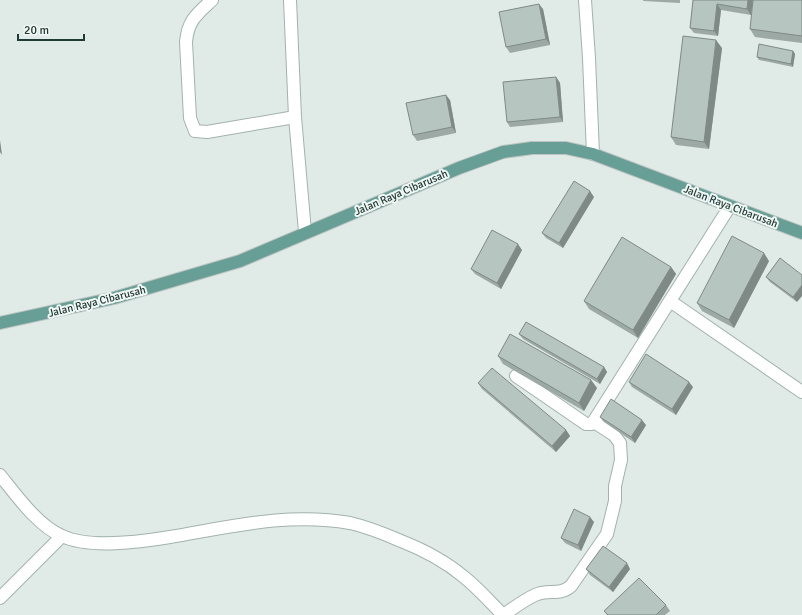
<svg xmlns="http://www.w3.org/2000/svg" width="802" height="615" font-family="Signika,sans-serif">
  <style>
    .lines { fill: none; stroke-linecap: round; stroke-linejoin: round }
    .minor-casing { stroke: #a3b2ae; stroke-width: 14 }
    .major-casing { stroke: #bdc4c2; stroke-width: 14 }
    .minor { stroke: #fff; stroke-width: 12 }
    .major { stroke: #679e95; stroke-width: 12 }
    .wall { fill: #9da9a5 }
    .shaded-wall { fill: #7f8a86 }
    .building { fill: #b6c5c0; stroke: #7f8a86 }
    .labels { text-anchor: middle; stroke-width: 4; stroke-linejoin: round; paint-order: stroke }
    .street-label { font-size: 11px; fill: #223a35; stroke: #f0f7f4 }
  </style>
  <rect width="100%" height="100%" fill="#e0eae7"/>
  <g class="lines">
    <defs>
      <g id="minor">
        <path d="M 212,0 C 197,14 188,20 186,42 L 190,118 L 195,131 L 207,132 L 295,117"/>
        <path d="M 290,0 L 295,117 L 305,232"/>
        <path d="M 585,0 L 589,58 L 593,154"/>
        <path d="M 670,301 L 802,392"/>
        <path d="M 516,376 L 586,424 L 592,424 L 730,206"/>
        <path d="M 0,475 C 16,495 38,526 62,536 C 90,549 140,542 170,537 C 229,527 289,512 350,523 C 368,527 385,534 401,541 C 424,550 445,561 464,577 C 478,588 490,602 503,615"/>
        <path d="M 0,598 L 62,536"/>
        <path d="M 503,615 C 514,608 524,600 535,595 C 548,589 560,596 571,586 L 607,534 L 615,501 L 615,486 L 621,460 L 620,443 L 614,435 L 594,422"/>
      </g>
      <path id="major" d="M 0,323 L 114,298 L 240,261 L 459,168 L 503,152 L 532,148 L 566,148 L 593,154 L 802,233"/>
    </defs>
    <!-- minor casing -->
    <use href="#minor" class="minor-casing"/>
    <!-- major casing -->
    <use href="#major" class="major-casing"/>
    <!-- minor -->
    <use href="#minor" class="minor"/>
    <!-- major -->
    <use href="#major" class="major"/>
  </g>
  <!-- wall -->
  <g class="wall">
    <path d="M 643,0 L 680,0 L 680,3 L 643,1 Z"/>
    <path d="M 693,0 L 753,0 L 751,15 L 721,10 L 718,36 L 694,33 L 690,28 Z"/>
    <path d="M 802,0 L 802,43 L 755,37 L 750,29 Z"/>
    <path d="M 543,9 L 550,45 L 510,53 L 506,47 Z"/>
    <path d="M 722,48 L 709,149 L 676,145 L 671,137 Z"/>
    <path d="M 793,51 L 795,54 L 793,67 L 759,60 L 757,57 Z"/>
    <path d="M 556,77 L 560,83 L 563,122 L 510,127 L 507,122 Z"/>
    <path d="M 450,100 L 456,133 L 417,141 L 413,135 Z"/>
    <path d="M 594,197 L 563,248 L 546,238 L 542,233 Z"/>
    <path d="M 522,250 L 501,289 L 475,274 L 471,269 Z"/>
    <path d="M 780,258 L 797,302 L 770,282 L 766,277 Z"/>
    <path d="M 769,261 L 734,328 L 702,311 L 697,303 Z"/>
    <path d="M 671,267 L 676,274 L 638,338 L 589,309 L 584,301 Z"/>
    <path d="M 519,334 L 604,367 L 607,372 L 600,384 L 523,339 Z"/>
    <path d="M 498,356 L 591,380 L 597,388 L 584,411 L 503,364 Z"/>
    <path d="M 629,382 L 693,387 L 676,415 L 632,387 Z"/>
    <path d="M 478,383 L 566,430 L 570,436 L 556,452 L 482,389 Z"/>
    <path d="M 600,417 L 646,425 L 635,443 L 604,422 Z"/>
    <path d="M 594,522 L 581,551 L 565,543 L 561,538 Z"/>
    <path d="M 586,569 L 630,569 L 613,592 L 590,575 Z"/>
    <path d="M 666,605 L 670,611 L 665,615 L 607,615 L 604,611 Z"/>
  </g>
  <!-- shaded-wall -->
  <g class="shaded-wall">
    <path d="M 748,0 L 753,0 L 751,15 L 747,9 Z"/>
    <path d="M 539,4 L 543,9 L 550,45 L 546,39 Z"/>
    <path d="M 717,4 L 721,10 L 718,36 L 714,31 Z"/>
    <path d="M 716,40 L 722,48 L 709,149 L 704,142 Z"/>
    <path d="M 793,51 L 795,54 L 793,67 L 791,64 Z"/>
    <path d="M 556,77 L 560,83 L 563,122 L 560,117 Z"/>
    <path d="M 446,95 L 450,100 L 456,133 L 452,127 Z"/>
    <path d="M 0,140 L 2,155 L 0,152 Z"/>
    <path d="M 590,191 L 594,197 L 563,248 L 559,243 Z"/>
    <path d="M 518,244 L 522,250 L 501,289 L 497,283 Z"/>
    <path d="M 764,253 L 769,261 L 734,328 L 729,320 Z"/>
    <path d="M 671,267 L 676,274 L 638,338 L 633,330 Z"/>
    <path d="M 802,285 L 802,296 L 797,302 L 793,297 Z"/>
    <path d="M 604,367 L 607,372 L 600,384 L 597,379 Z"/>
    <path d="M 591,380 L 597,388 L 584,411 L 579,403 Z"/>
    <path d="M 689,382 L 693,387 L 676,415 L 672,409 Z"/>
    <path d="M 642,420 L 646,425 L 635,443 L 631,437 Z"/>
    <path d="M 566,430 L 570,436 L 556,452 L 552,446 Z"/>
    <path d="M 590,517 L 594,522 L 581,551 L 578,545 Z"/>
    <path d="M 627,563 L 630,569 L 613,592 L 609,587 Z"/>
  </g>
  <!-- building -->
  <g class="building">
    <path d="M 693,0 L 748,0 L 747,9 L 717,4 L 714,31 L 690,28 Z"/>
    <path d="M 753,0 L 802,0 L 802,36 L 750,29 Z"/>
    <path d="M 539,4 L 546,39 L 506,47 L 499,12 Z"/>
    <path d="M 683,36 L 716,40 L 704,142 L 671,137 Z"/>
    <path d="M 759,44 L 793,51 L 791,64 L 757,57 Z"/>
    <path d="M 556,77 L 560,117 L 507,122 L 503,82 Z"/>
    <path d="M 446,95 L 452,127 L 413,135 L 406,103 Z"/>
    <path d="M 574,181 L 590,191 L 559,243 L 542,233 Z"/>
    <path d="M 492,230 L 518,244 L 497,283 L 471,269 Z"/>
    <path d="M 732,236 L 764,253 L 729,320 L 697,303 Z"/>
    <path d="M 622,237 L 671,267 L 633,330 L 584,301 Z"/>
    <path d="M 780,258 L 802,275 L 802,285 L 793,297 L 766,277 Z"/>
    <path d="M 526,322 L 604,367 L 597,379 L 519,334 Z"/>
    <path d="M 510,334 L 591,380 L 579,403 L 498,356 Z"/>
    <path d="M 646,354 L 689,382 L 672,409 L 629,382 Z"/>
    <path d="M 492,368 L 566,430 L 552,446 L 478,383 Z"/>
    <path d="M 611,399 L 642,420 L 631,437 L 600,417 Z"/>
    <path d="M 574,509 L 590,517 L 578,545 L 561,538 Z"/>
    <path d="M 603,546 L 627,563 L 609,587 L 586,569 Z"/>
    <path d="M 639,578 L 666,605 L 656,615 L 608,615 L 604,611 Z"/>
  </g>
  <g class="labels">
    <!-- street labels -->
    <g class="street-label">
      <text transform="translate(401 192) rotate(-23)" y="4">Jalan Raya Cibarusah</text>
      <text transform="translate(731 206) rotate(21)" y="4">Jalan Raya Cibarusah</text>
      <text transform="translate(97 301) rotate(-14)" y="4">Jalan Raya Cibarusah</text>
    </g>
  </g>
  <!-- scale -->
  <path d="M18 34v6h66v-6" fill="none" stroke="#223a35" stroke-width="2"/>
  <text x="24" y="34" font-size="12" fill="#223a35" stroke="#f0f7f4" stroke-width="3" paint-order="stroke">20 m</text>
</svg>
